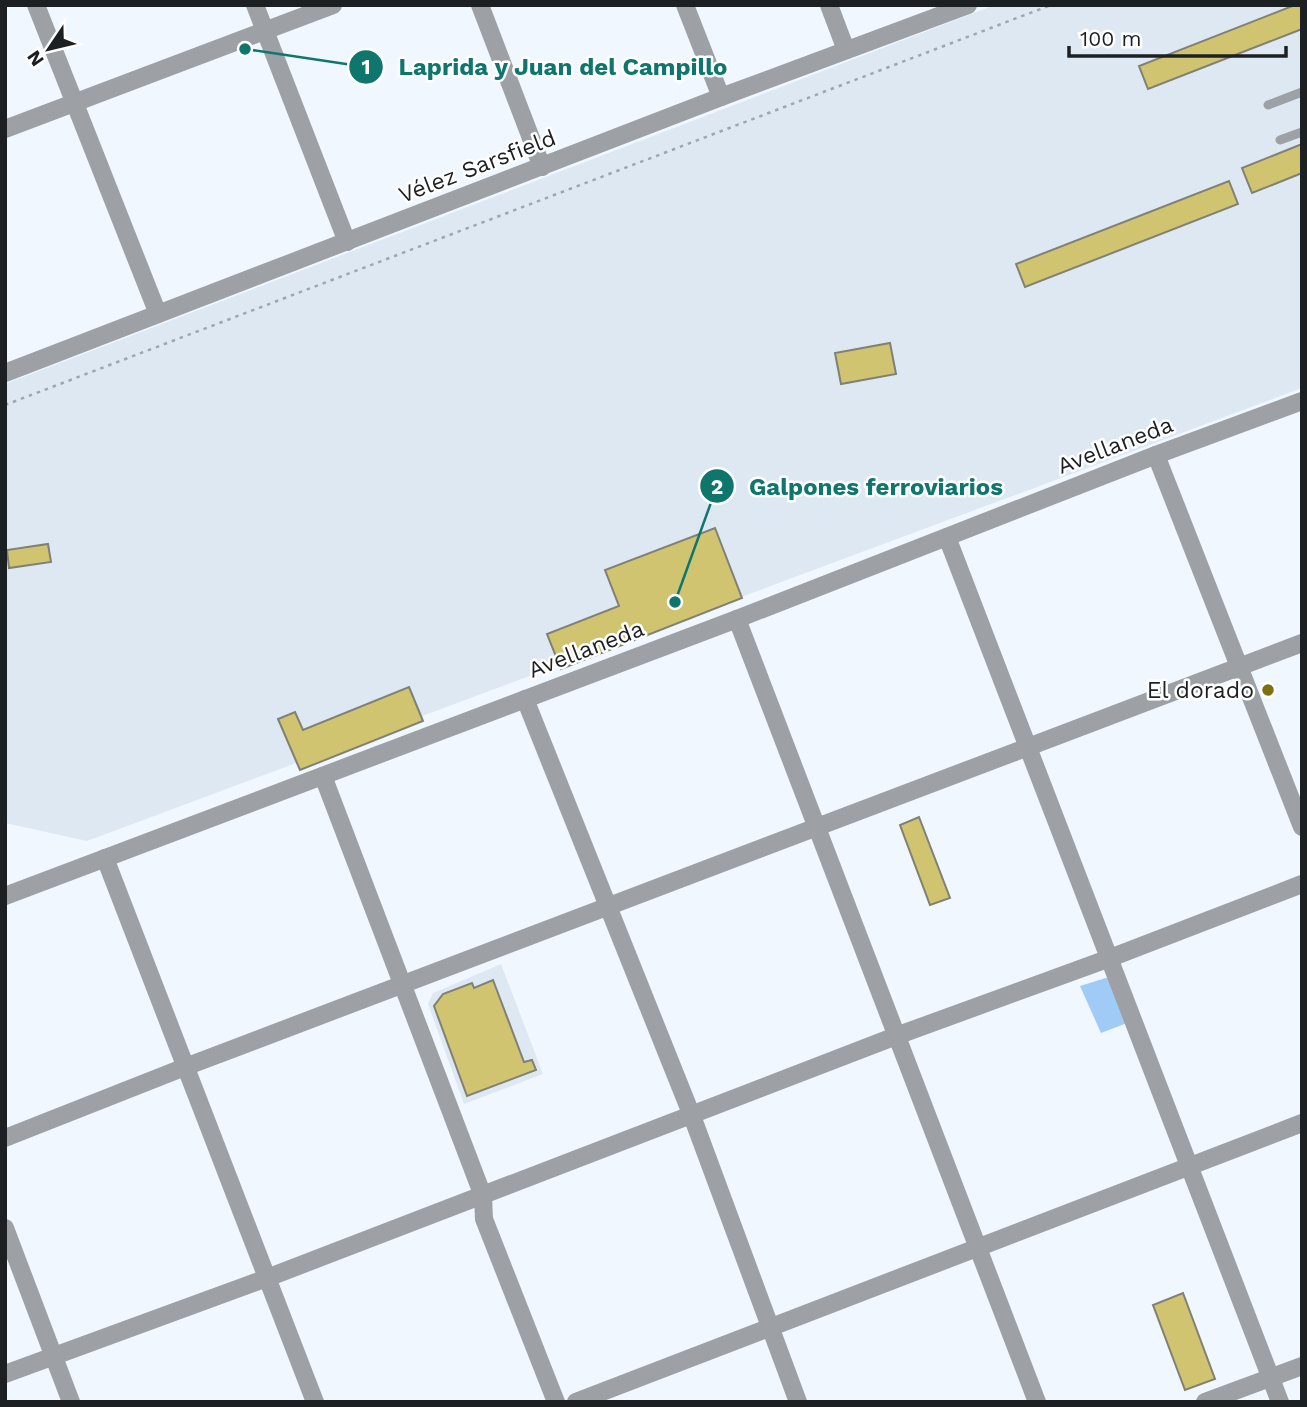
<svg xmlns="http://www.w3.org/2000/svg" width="1307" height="1407" font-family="'Work Sans',sans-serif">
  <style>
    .built { fill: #dde8f3 }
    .green { fill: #a0cbf7 }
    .building { fill: #d0c471; stroke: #818075; stroke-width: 2 }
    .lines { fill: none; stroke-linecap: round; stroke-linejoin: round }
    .path { stroke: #a1a6ad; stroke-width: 2.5; stroke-dasharray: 3.5 5; stroke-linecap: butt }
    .lane { stroke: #9da1a5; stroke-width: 9 }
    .street { stroke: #9da1a5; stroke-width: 18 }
    .poi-dot { fill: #7c700f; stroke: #fff; stroke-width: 2.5 }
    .labels { text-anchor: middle; stroke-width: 5; stroke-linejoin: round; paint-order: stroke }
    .street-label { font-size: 23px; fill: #1d2023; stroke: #fff }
    .poi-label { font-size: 23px; fill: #1d2023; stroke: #fff; text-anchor: end }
    .leader { fill: none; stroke: #0f766e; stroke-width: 2.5 }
    .callout-dot { fill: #0f766e; stroke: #fff; stroke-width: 2.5 }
    .mark-label { font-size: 21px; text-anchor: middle; font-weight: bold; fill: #fff }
    .callout-label { font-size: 24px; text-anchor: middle; font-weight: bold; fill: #0f766e; stroke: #fff; stroke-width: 5; stroke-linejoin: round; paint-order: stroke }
  </style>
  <rect width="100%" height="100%" fill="#f0f7ff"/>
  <!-- built -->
  <g class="built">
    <path d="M 995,5 L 1302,5 L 1302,388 L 87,841 L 5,823 L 5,384 Z"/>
    <path d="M 501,964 L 543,1074 L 464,1104 L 428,1004 L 433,993 Z"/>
  </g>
  <!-- green -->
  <path class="green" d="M 1109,977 L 1127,1023 L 1101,1033 L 1080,986 Z"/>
  <!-- building -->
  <g class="building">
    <path d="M 1295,5 L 1302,5 L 1302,29 L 1148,89 L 1139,66 Z"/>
    <path d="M 1302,144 L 1302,173 L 1252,193 L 1242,168 Z"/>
    <path d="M 1229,181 L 1238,204 L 1025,287 L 1016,264 Z"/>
    <path d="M 890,343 L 896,374 L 841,384 L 835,353 Z"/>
    <path d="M 715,528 L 742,598 L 561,669 L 547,634 L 619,606 L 605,570 Z"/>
    <path d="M 48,544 L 51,562 L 9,568 L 7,550 Z"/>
    <path d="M 409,687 L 423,721 L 300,770 L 278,719 L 295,712 L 303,730 Z"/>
    <path d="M 919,817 L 950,898 L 930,905 L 900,825 Z"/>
    <path d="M 493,980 L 524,1062 L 532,1060 L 536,1070 L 467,1096 L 434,1006 L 443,994 L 472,983 L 474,988 Z"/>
    <path d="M 1183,1293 L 1215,1379 L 1185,1390 L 1153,1305 Z"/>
  </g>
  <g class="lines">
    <!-- path -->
    <path class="path" d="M 5,405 L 1051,5"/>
    <!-- lane -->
    <g class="lane">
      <path d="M 1268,105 L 1302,92"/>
      <path d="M 1280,140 L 1302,132"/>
    </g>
    <!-- street -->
    <g class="street">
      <path d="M 36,5 L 158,314"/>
      <path d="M 255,5 L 347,242"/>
      <path d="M 480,5 L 542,167"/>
      <path d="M 685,5 L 721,97"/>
      <path d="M 829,5 L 846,50"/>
      <path d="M 5,129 L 333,5"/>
      <path d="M 5,373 L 721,97 L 968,5"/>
      <path d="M 1156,455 L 1302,827"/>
      <path d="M 947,537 L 1280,1402"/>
      <path d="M 737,619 L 1037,1402"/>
      <path d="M 525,699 L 692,1116 L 798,1402"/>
      <path d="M 323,776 L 483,1196 L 484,1219 L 556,1402"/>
      <path d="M 105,858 L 315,1402"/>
      <path d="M 5,896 L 737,619 L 1156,455 L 1302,401"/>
      <path d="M 5,1138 L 185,1067 L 1302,643"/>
      <path d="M 5,1228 L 71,1402"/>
      <path d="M 5,1374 L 267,1278 L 896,1036 L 1110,958 L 1302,884"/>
      <path d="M 576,1402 L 1302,1123"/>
      <path d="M 1205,1402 L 1302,1366"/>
    </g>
  </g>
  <!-- markers -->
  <circle class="poi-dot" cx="1268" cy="690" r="7"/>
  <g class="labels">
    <!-- street labels -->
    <g class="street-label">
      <text transform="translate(477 166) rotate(-21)" y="8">Vélez Sarsfield</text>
      <text transform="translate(1115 445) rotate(-21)" y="8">Avellaneda</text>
      <text transform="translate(586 649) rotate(-21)" y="8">Avellaneda</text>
    </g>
    <!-- poi labels -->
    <g class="poi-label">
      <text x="1254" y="698">El dorado</text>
    </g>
  </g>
  <!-- callouts -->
  <path class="leader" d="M245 49L366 67M675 602L717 486"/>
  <g class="callout-dot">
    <circle cx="245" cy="49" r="7"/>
    <circle cx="675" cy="602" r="7"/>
    <circle cx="366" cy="67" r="18"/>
    <circle cx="717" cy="486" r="18"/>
  </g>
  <g class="mark-label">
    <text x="366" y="74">1</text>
    <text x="717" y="494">2</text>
  </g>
  <g class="callout-label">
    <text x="563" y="75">Laprida y Juan del Campillo</text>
    <text x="876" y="495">Galpones ferroviarios</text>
  </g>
  <!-- border -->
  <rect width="1307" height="1407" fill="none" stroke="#1d2023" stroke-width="14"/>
  <!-- north arrow -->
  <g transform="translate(49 49) rotate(235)" stroke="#ffffff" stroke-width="5" paint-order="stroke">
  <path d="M0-5L12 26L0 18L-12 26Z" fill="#1d2023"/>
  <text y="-10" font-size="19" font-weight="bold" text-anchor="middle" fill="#1d2023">N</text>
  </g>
  <!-- scale -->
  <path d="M1069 46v10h217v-10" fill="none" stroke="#1d2023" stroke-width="3.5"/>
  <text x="1080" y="46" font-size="21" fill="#1d2023" stroke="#ffffff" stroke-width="5" paint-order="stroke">100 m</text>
</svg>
